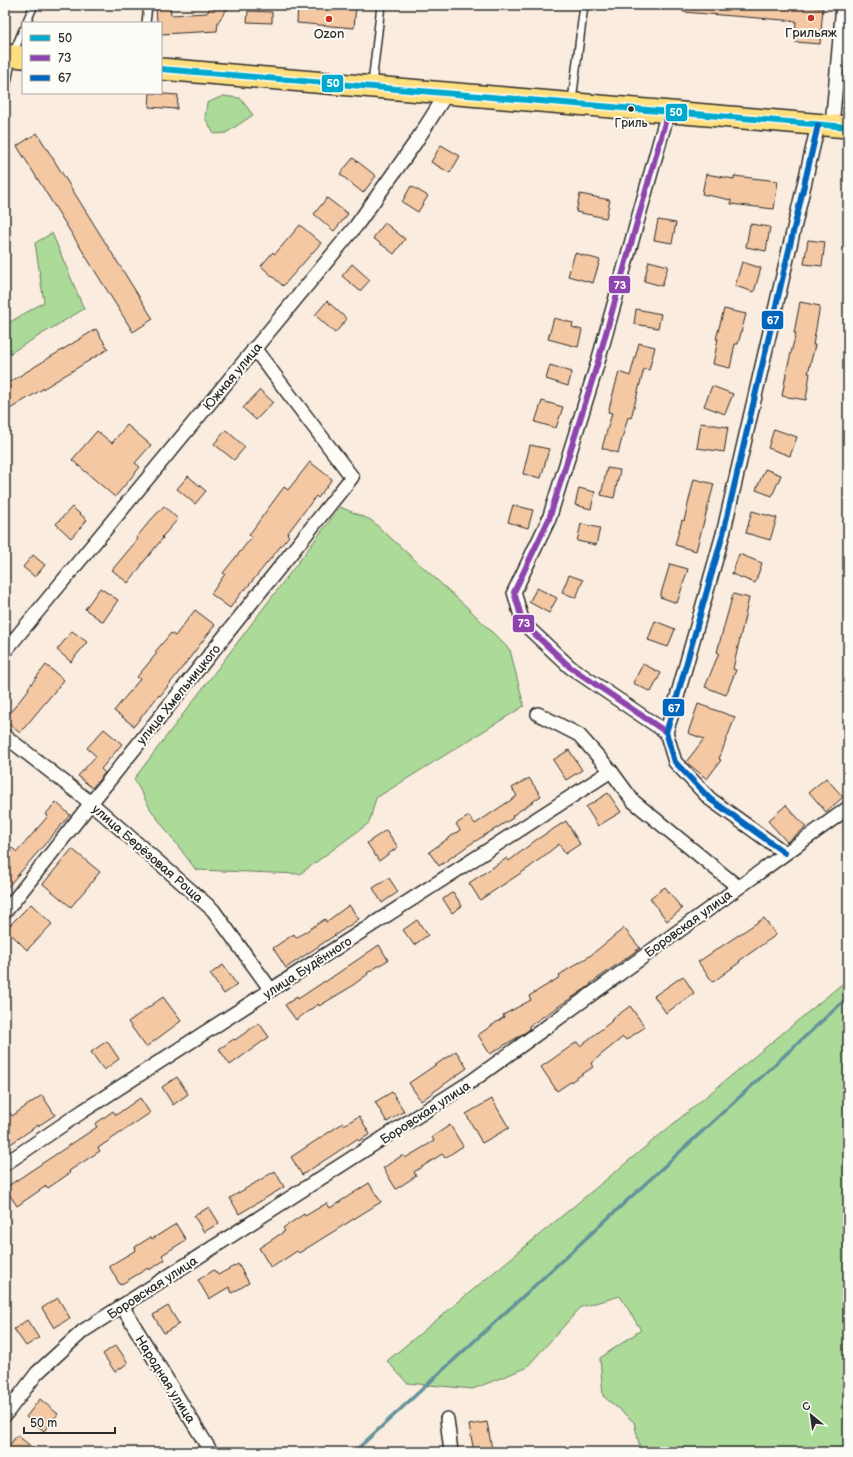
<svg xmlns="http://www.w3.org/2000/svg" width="853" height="1457" font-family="'Balsamiq Sans',sans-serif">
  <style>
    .green { fill: #abda99; stroke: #6b8262 }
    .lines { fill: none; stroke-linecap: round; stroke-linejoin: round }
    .stream { stroke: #63939a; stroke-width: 3.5 }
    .building { fill: #f4c8a3; stroke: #2b2b2b }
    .lane-casing { stroke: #2b2b2b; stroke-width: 10 }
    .street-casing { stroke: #2b2b2b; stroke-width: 16 }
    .primary-casing { stroke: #2b2b2b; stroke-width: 24 }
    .lane { stroke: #fdfcf7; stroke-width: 7 }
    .street { stroke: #fdfcf7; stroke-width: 13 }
    .primary { stroke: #fedf80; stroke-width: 21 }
    .bus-1-casing { stroke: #fdfcf7; stroke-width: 9 }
    .bus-2-casing { stroke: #fdfcf7; stroke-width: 9 }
    .bus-3-casing { stroke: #fdfcf7; stroke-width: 9 }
    .bus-1 { stroke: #00a9ce; stroke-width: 6 }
    .bus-2 { stroke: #8e44ad; stroke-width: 6 }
    .bus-3 { stroke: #0065bd; stroke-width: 6 }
    .poi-dot { fill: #c8321e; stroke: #fdfcf7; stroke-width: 1.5 }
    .bus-dot { fill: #2b2b2b; stroke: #fdfcf7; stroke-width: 1.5 }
    .labels { text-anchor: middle; stroke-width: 4; stroke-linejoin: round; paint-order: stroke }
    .bus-label { font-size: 12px; fill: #2b2b2b; stroke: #fdfcf7 }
    .poi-label { font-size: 13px; fill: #2b2b2b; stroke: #fdfcf7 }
    .street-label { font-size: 13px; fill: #2b2b2b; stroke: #fdfcf7 }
    .line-badge { stroke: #fdfcf7; stroke-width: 1.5 }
    .badge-label { font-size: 11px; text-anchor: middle; font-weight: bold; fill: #fff }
  </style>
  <rect width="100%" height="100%" fill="#faecde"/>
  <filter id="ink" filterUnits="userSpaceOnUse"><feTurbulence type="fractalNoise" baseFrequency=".025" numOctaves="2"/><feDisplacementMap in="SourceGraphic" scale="8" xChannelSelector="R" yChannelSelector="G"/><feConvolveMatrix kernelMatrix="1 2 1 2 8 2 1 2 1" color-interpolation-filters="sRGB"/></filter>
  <g filter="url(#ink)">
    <!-- green -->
    <g class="green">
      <path d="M 223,96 L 240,98 L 253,115 L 226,133 L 214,134 L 205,118 L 207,103 Z"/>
      <path d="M 52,233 L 84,309 L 5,356 L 5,325 L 44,302 L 35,243 Z"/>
      <path d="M 340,507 L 371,520 L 470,610 L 510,650 L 524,706 L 376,798 L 369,823 L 300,874 L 196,870 L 151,810 L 134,779 Z"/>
      <path d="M 848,979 L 848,1452 L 641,1452 L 634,1422 L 603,1396 L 600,1358 L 641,1330 L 620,1296 L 581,1307 L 526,1368 L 473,1389 L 407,1383 L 387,1361 Z"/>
    </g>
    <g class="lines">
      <!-- stream -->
      <path class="stream" d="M 354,1452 L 848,997"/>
    </g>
    <!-- building -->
    <g class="building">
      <path d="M 156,5 L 170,5 L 171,15 L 207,13 L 212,5 L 230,5 L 218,22 L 217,31 L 161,34 L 161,23 L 157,23 Z"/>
      <path d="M 298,5 L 356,5 L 354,28 L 297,23 Z"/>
      <path d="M 683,5 L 791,5 L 823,8 L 820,44 L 795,42 L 796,21 L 683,12 Z"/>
      <path d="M 248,11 L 272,12 L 272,23 L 247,22 Z"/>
      <path d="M 150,93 L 178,95 L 177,109 L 149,107 Z"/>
      <path d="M 37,133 L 153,319 L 133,332 L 17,146 Z"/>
      <path d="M 441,145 L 460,156 L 450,173 L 431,162 Z"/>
      <path d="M 353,158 L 376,176 L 363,193 L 340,174 Z"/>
      <path d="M 706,174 L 734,179 L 734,176 L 778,181 L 774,209 L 731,204 L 731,200 L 702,194 Z"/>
      <path d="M 411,186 L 428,196 L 418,212 L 402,202 Z"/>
      <path d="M 580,194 L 610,200 L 606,218 L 576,212 Z"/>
      <path d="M 327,198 L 348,214 L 334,231 L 314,214 Z"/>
      <path d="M 658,220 L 676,223 L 672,243 L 654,240 Z"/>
      <path d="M 385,223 L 405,239 L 394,254 L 373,238 Z"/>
      <path d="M 750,224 L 770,227 L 766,251 L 746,247 Z"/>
      <path d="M 300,225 L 321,243 L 283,286 L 261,266 L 273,252 L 275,254 Z"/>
      <path d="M 808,240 L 825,242 L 822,266 L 804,264 Z"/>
      <path d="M 575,253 L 600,260 L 593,283 L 568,276 Z"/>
      <path d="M 649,261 L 668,266 L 662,286 L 644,281 Z"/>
      <path d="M 742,262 L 761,268 L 754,292 L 735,286 Z"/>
      <path d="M 352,264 L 370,280 L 360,291 L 342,276 Z"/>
      <path d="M 327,301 L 347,319 L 335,333 L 315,315 Z"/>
      <path d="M 800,302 L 820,306 L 813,345 L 815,345 L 808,373 L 810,373 L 806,400 L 782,396 L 787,369 L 796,333 L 794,333 Z"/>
      <path d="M 636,309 L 661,314 L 658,328 L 634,324 Z"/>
      <path d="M 724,309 L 746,314 L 738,344 L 735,344 L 730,368 L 713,364 L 718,339 L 716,339 Z"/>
      <path d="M 554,318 L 573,323 L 572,327 L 582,330 L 578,347 L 548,339 Z"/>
      <path d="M 96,329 L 108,349 L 5,412 L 5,385 Z"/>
      <path d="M 639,343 L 655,347 L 649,370 L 644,369 L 631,418 L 628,417 L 618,453 L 602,448 L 612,413 L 608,412 L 619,372 L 630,376 Z"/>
      <path d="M 550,365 L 572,372 L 568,386 L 546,379 Z"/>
      <path d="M 712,386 L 733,394 L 725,414 L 704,406 Z"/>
      <path d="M 260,390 L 273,402 L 256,420 L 243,408 Z"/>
      <path d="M 542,401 L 563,407 L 556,428 L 535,422 Z"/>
      <path d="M 701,423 L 728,427 L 724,452 L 697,448 Z"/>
      <path d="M 127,425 L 151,445 L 135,463 L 140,467 L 115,497 L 72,460 L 97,431 L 112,443 Z"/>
      <path d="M 774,429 L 797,437 L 790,456 L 768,448 Z"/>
      <path d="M 226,430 L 245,447 L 234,460 L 214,444 Z"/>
      <path d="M 530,445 L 549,449 L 541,478 L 523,474 Z"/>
      <path d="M 310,462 L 332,479 L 318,498 L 316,496 L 287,534 L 289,536 L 245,590 L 244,589 L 230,608 L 211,594 L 225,574 L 223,573 L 252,537 L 249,535 L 267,510 L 284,487 L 288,490 Z"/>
      <path d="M 607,468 L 620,470 L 614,498 L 601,495 Z"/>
      <path d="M 765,469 L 781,475 L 772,496 L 756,490 Z"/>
      <path d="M 188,476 L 206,491 L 195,504 L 177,489 Z"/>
      <path d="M 694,479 L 714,484 L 696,551 L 675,545 L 682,520 L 684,521 Z"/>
      <path d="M 579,488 L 595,492 L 591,509 L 575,505 Z"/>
      <path d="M 513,505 L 533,510 L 528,528 L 508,522 Z"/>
      <path d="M 164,506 L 178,519 L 162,537 L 163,538 L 141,565 L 142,565 L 128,583 L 112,570 L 138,539 L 136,538 L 149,522 Z"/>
      <path d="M 72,507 L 87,520 L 71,538 L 56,524 Z"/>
      <path d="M 752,511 L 777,518 L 770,540 L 746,533 Z"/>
      <path d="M 581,524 L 600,528 L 596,545 L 577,541 Z"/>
      <path d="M 739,554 L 762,563 L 755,583 L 732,574 Z"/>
      <path d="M 33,555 L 45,565 L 35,577 L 23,567 Z"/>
      <path d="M 670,564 L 688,569 L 677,603 L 660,597 Z"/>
      <path d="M 569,575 L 583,580 L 576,598 L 562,592 Z"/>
      <path d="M 100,588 L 118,600 L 103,622 L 85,609 Z"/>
      <path d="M 537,588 L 557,598 L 549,613 L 529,602 Z"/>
      <path d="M 733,594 L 749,598 L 733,669 L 736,670 L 726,695 L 705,687 L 719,653 L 717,652 Z"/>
      <path d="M 195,610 L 215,625 L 175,677 L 160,696 L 159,695 L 134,726 L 114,711 L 140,679 L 137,677 L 157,653 L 155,652 L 171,633 L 175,636 Z"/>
      <path d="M 655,621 L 675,629 L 668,647 L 648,640 Z"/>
      <path d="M 72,631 L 87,642 L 71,662 L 57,650 Z"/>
      <path d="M 643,664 L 661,673 L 651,692 L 633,683 Z"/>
      <path d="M 46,665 L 64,680 L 20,733 L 5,721 L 5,719 L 29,689 L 28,688 Z"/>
      <path d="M 698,704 L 735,717 L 719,759 L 721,760 L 707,779 L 686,762 L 704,739 L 688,733 Z"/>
      <path d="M 104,729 L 122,744 L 101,769 L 105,773 L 92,788 L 78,776 L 96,756 L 87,748 Z"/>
      <path d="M 569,750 L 582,770 L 566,780 L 553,760 Z"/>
      <path d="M 529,778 L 541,796 L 512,816 L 513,818 L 469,845 L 439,866 L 429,852 L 460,830 L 456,824 L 469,816 L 475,824 L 517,796 L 512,788 Z"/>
      <path d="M 826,778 L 843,797 L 826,812 L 809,792 Z"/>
      <path d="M 608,793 L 621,812 L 598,826 L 586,807 Z"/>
      <path d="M 56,802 L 70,815 L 5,890 L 5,855 L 12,848 L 17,852 L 48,816 L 46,814 Z"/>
      <path d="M 786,805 L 806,827 L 787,842 L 768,821 Z"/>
      <path d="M 566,821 L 580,844 L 565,854 L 559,844 L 530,867 L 480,900 L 469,883 L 507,858 L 509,861 L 536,840 Z"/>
      <path d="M 386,830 L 398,847 L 379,861 L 367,843 Z"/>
      <path d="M 72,849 L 100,872 L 71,907 L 43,884 Z"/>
      <path d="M 389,878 L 398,892 L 382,903 L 373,888 Z"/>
      <path d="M 665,887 L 682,909 L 667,921 L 650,898 Z"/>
      <path d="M 453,892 L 462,906 L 452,913 L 443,899 Z"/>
      <path d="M 31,904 L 52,924 L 27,950 L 6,929 Z"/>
      <path d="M 349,905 L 359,919 L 286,968 L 273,948 L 294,934 L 296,938 L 325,919 L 326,922 Z"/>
      <path d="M 764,918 L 776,935 L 739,961 L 740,962 L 713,982 L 698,962 Z"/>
      <path d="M 417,920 L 428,935 L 414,945 L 403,930 Z"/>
      <path d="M 624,928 L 640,948 L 590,984 L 591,985 L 585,989 L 529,1026 L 530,1029 L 526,1032 L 490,1054 L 478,1035 L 504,1017 L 503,1015 L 531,1000 L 529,996 L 560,977 L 559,975 L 591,955 Z"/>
      <path d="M 379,945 L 388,960 L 367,973 L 368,974 L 349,988 L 319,1006 L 318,1004 L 296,1020 L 285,1005 L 297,997 L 298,999 L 325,981 L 325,982 Z"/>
      <path d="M 223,965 L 237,985 L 224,994 L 210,974 Z"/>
      <path d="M 683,976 L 694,993 L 666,1013 L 654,996 Z"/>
      <path d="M 163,997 L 181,1021 L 146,1047 L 128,1022 Z"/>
      <path d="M 630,1006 L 645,1027 L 626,1040 L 623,1037 L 591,1063 L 593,1067 L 557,1091 L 541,1067 L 577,1042 L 580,1046 L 612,1021 L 611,1020 Z"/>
      <path d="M 259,1023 L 269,1037 L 230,1065 L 219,1049 L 234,1039 L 235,1040 Z"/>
      <path d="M 107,1041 L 119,1059 L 104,1070 L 91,1052 Z"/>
      <path d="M 456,1051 L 467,1068 L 421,1101 L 409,1083 Z"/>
      <path d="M 177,1077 L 188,1094 L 173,1105 L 162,1087 Z"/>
      <path d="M 392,1092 L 404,1111 L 387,1122 L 375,1102 Z"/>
      <path d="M 42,1095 L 55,1115 L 38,1126 L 38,1125 L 5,1148 L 5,1106 L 12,1116 Z"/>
      <path d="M 140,1098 L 150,1113 L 98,1148 L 100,1151 L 69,1171 L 70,1173 L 48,1188 L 46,1186 L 17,1206 L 5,1188 L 97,1127 L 95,1124 L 113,1111 L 116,1115 Z"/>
      <path d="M 492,1099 L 509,1128 L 482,1143 L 466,1114 Z"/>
      <path d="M 359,1116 L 370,1134 L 359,1141 L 357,1139 L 302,1175 L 291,1157 L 343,1123 L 344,1125 Z"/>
      <path d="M 450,1125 L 463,1146 L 445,1158 L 442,1154 L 414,1172 L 416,1176 L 396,1189 L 383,1168 L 403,1155 L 405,1158 L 434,1141 L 432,1137 Z"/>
      <path d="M 275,1171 L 284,1187 L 239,1214 L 230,1198 Z"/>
      <path d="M 369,1183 L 381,1202 L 299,1253 L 297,1251 L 271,1268 L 259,1248 L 285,1231 L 283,1228 L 304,1214 L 305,1216 L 327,1203 L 330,1208 Z"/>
      <path d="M 209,1207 L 219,1223 L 204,1232 L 194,1216 Z"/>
      <path d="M 176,1224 L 186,1240 L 162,1255 L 165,1260 L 149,1270 L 148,1268 L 120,1285 L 109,1266 L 136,1250 L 135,1247 L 151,1237 L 152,1239 Z"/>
      <path d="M 238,1264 L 249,1283 L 232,1293 L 229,1287 L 209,1299 L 198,1280 L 214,1270 L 218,1275 Z"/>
      <path d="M 58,1298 L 70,1318 L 54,1328 L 42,1308 Z"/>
      <path d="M 168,1306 L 179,1324 L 164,1333 L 153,1315 Z"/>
      <path d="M 27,1320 L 39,1338 L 26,1346 L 14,1329 Z"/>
      <path d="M 116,1345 L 128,1363 L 115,1372 L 103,1354 Z"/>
      <path d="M 40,1399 L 58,1414 L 44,1431 L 26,1417 Z"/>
      <path d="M 487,1422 L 492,1449 L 474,1452 L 469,1425 Z"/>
      <path d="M 17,1435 L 38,1452 L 5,1452 Z"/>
    </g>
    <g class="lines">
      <defs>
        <g id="lane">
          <path d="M 26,23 L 34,5"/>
          <path d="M 146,23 L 148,5"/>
          <path d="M 372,84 L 381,5"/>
          <path d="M 5,93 L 12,56 L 23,30"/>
          <path d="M 572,101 L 584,5"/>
        </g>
        <g id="street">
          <path d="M 832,126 L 843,5"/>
          <path d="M 5,651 L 356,226 L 415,143 L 447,93"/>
          <path d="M 538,714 L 579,735 L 611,771 L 633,801 L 738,887"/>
          <path d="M 666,732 L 570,667 L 523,623 L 514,592 L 549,519 L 597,365 L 668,112"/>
          <path d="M 5,736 L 91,803 L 213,910 L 271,990"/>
          <path d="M 785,853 L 710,799 L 675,762 L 666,732 L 673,711 L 723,534 L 818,125"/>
          <path d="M 5,912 L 91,803 L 352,477 L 254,348"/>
          <path d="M 5,1164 L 83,1111 L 611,771"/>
          <path d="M 122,1306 L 211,1452"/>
          <path d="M 5,1415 L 37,1373 L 83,1331 L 472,1081 L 848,808"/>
          <path d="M 447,1419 L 451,1452"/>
        </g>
        <g id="primary">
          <path d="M 5,55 L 23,57"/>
          <path d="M 161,69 L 848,127"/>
        </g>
      </defs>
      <!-- lane casing -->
      <use href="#lane" class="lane-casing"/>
      <!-- street casing -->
      <use href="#street" class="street-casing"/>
      <!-- primary casing -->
      <use href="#primary" class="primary-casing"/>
      <!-- lane -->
      <use href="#lane" class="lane"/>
      <!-- street -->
      <use href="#street" class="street"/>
      <!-- primary -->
      <use href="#primary" class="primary"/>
      <defs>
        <path id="bus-1" d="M 161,69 L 848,127"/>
        <path id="bus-2" d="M 666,732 L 570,667 L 523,623 L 514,592 L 549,519 L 597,365 L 668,112"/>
        <path id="bus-3" d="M 785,853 L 710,799 L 675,762 L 666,732 L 673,711 L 723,534 L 818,125"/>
      </defs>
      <!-- bus-1 casing -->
      <use href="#bus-1" class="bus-1-casing"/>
      <!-- bus-2 casing -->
      <use href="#bus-2" class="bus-2-casing"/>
      <!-- bus-3 casing -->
      <use href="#bus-3" class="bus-3-casing"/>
      <!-- bus-1 -->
      <use href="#bus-1" class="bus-1"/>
      <!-- bus-2 -->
      <use href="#bus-2" class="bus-2"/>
      <!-- bus-3 -->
      <use href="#bus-3" class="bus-3"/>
    </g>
  </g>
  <!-- markers -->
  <g class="poi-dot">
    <circle cx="811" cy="18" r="4"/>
    <circle cx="329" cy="19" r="4"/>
  </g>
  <circle class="bus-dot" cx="631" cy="109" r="3.5"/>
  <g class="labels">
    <!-- bus labels -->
    <g class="bus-label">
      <text x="631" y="127">Гриль</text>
    </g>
    <!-- poi labels -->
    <g class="poi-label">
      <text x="811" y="37">Грильяж</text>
      <text x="329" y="38">Ozon</text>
    </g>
    <!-- street labels -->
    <g class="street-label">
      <text transform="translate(232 376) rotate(-50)" y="5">Южная улица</text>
      <text transform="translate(178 694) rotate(-51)" y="5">улица Хмельницкого</text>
      <text transform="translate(148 853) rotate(41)" y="5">улица Берёзовая Роща</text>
      <text transform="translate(688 923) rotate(-36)" y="5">Боровская улица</text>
      <text transform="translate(307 967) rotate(-33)" y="5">улица Будённого</text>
      <text transform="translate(425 1112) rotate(-33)" y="5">Боровская улица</text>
      <text transform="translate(152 1287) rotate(-33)" y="5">Боровская улица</text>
      <text transform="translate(166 1379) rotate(58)" y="5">Народная улица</text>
    </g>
  </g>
  <g class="line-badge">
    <rect x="321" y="74" width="23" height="19" rx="4" fill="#00a9ce"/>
    <rect x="665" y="103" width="23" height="19" rx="4" fill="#00a9ce"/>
    <rect x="608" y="275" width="23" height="19" rx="4" fill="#8e44ad"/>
    <rect x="761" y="310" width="23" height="20" rx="4" fill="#0065bd"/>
    <rect x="512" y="614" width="23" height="19" rx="4" fill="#8e44ad"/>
    <rect x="662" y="698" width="23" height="19" rx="4" fill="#0065bd"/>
  </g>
  <g class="badge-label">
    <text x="333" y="87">50</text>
    <text x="676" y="116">50</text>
    <text x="620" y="289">73</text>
    <text x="773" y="324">67</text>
    <text x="524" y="627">73</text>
    <text x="674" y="712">67</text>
  </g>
  <!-- margin -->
  <rect width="853" height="1457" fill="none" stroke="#fdfcf7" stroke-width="20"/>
  <rect x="10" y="10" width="833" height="1437" fill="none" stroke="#2b2b2b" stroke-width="1.5" filter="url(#ink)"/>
  <!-- legend -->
  <rect x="22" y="22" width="140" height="72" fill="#fdfcf7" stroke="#a9a8a5"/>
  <rect x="30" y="35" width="20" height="6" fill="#00a9ce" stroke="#a9a8a5"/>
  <text x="58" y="42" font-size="12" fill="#2b2b2b">50</text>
  <rect x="30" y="55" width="20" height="6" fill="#8e44ad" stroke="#a9a8a5"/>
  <text x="58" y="62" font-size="12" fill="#2b2b2b">73</text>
  <rect x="30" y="75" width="20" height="6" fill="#0065bd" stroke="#a9a8a5"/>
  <text x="58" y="82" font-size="12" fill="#2b2b2b">67</text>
  <!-- north arrow -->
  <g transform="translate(811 1415) rotate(331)" stroke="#fdfcf7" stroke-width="3" paint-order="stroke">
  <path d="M0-3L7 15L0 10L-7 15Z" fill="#2b2b2b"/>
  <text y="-6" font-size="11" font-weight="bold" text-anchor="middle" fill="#2b2b2b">С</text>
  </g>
  <!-- scale -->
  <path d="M24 1427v6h91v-6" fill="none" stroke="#2b2b2b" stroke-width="2"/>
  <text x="30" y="1427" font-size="12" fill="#2b2b2b" stroke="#fdfcf7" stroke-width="3" paint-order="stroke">50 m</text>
</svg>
